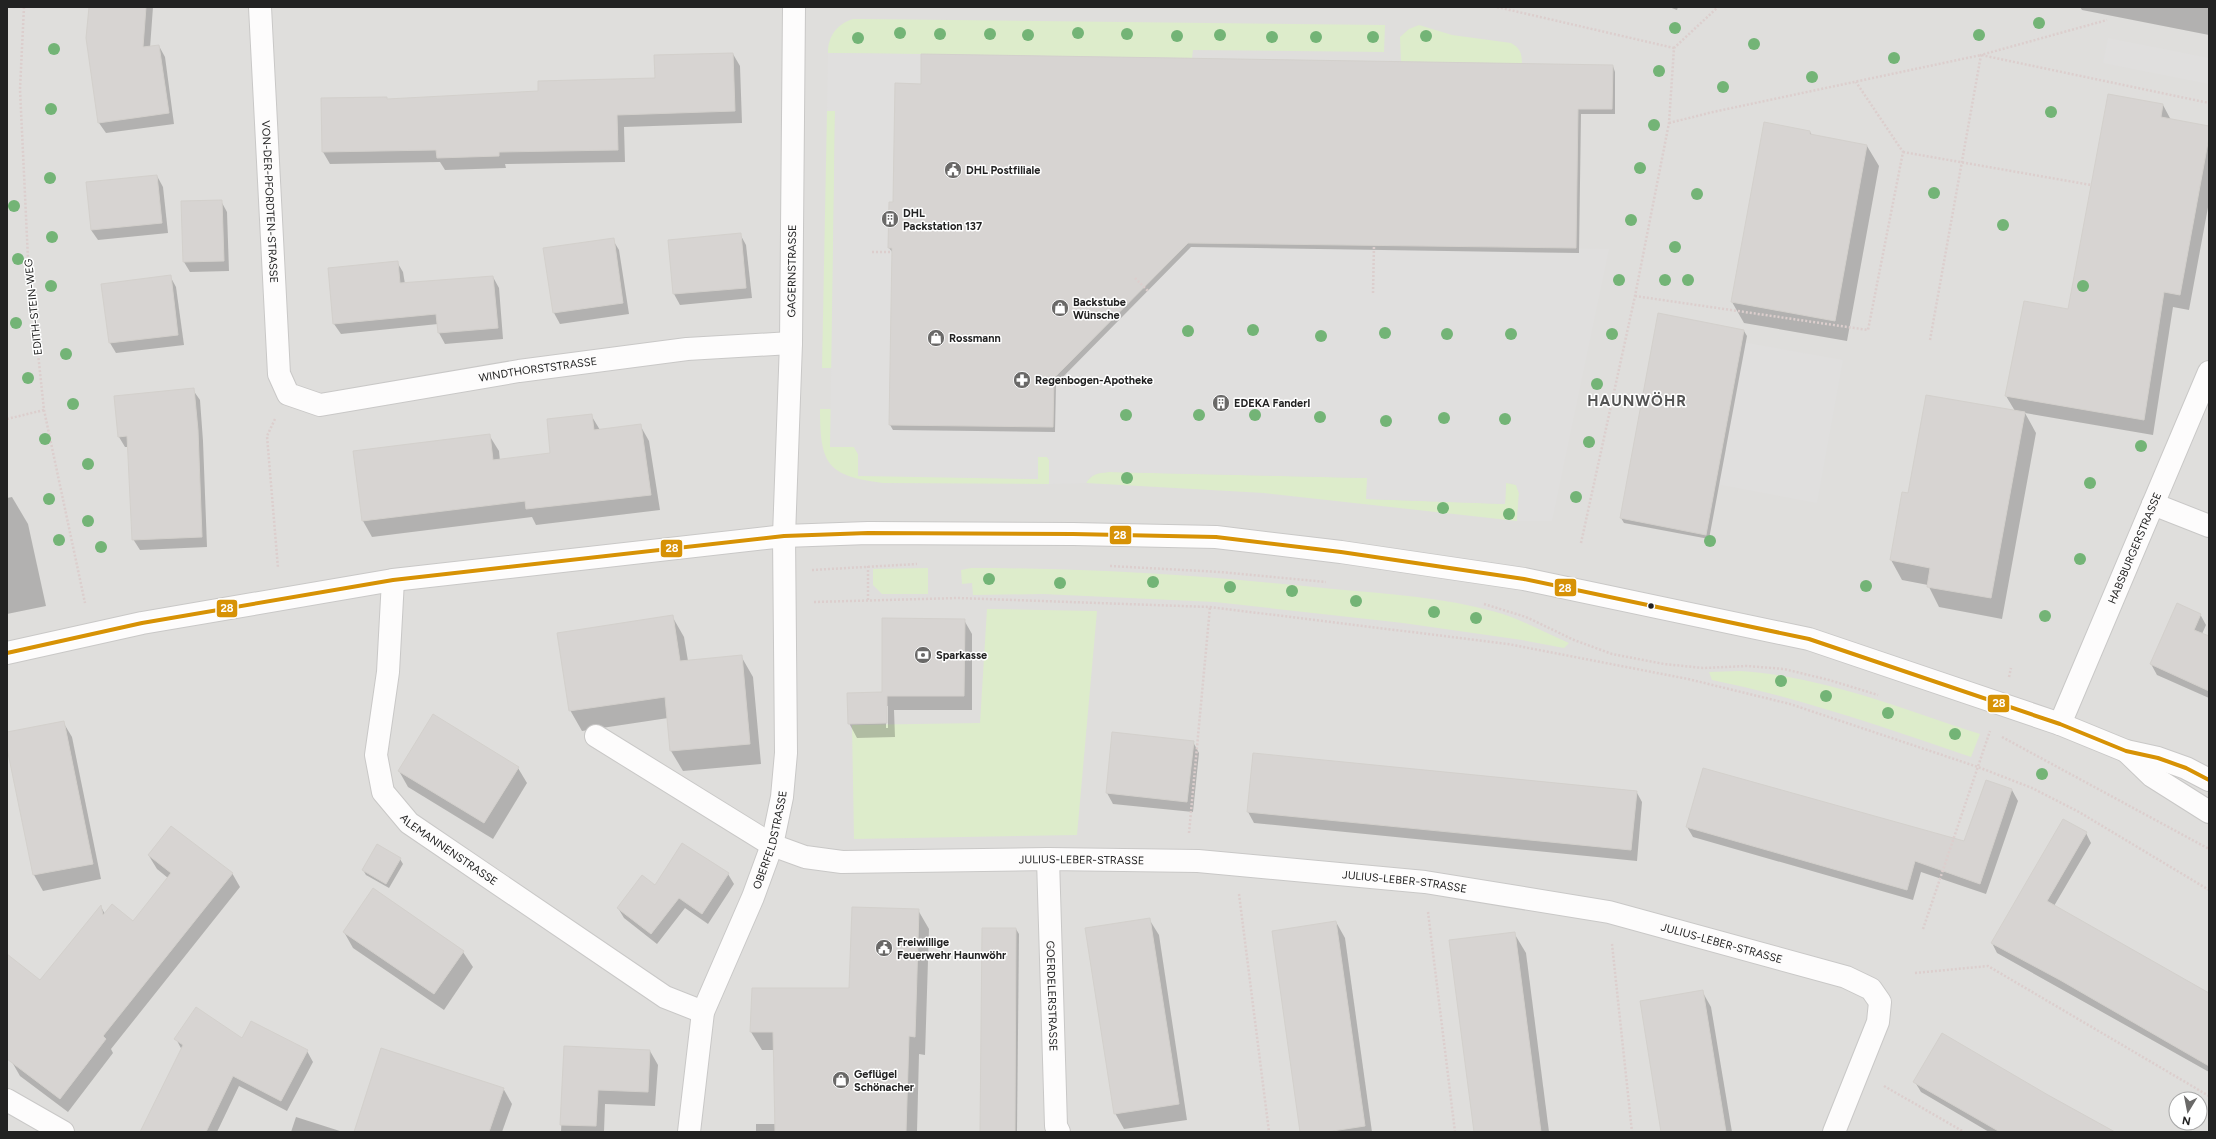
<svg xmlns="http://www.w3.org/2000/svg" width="2216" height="1139" font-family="Figtree,sans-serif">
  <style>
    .residential { fill: #dfdedc; fill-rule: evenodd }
    .grass { fill: #ddeccb }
    .parking { fill: #e0dfde }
    .shadow { fill: #0003; fill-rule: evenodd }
    .building { fill: #d7d4d2; stroke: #d3d0cc }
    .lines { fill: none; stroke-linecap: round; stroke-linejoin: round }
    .minor-casing { stroke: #c9c8c7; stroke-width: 24 }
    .path { stroke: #dccecd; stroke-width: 2.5; stroke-dasharray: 2 2; stroke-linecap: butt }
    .minor { stroke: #fdfcfc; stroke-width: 22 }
    .bus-1-casing { stroke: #fff; stroke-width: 7 }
    .bus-1 { stroke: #d79205; stroke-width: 4 }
    .tree { fill: #73b476 }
    .bus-dot { fill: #222; stroke: #fff; stroke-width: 1.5 }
    .labels { text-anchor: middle; stroke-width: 3; stroke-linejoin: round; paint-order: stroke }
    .poi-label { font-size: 11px; font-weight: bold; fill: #222; stroke: #fff; text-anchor: start }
    .street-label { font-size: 11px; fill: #222; stroke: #fff }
    .district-label { font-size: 15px; font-weight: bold; letter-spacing: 1px; fill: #555; stroke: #fff }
    .line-badge { stroke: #fff; stroke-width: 1.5 }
    .badge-label { font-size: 11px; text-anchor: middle; font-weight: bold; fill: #fff }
  </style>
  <rect width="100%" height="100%" fill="#f0eeeb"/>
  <!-- residential -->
  <path class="residential" d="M 7,7 L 2209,7 L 2209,1132 L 7,1132 ZM 2176,1099 L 2200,1099 L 2200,1123 L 2176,1123 Z"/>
  <!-- grass -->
  <g class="grass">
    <path d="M 853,19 L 863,19 L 1385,25 L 1384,52 L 1193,50 L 1192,58 L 828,53 C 828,36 837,24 853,19 Z"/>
    <path d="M 1419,25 L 1452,35 L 1511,43 C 1520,48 1522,53 1522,64 L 1401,62 L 1400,37 L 1409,29 Z"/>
    <path d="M 835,110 L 832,368 L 822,368 L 827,111 Z"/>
    <path d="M 820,409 L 832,409 L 831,447 L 854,447 L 858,454 L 858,475 L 1038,479 L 1038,457 L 1047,457 L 1049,460 L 1049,484 L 883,483 C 827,476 820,464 820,409 Z"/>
    <path d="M 1109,472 L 1367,478 L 1367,499 L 1505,504 L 1506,483 L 1516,485 L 1519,493 L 1517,521 L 1264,493 L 1086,483 C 1092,474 1098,473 1109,472 Z"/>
    <path d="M 928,568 L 928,594 L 882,594 L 873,585 L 873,569 Z"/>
    <path d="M 971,568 C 1092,568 1212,576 1333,589 C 1387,594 1443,597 1496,612 C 1521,619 1545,633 1569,643 L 1564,648 L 1522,640 L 1403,623 L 1215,602 L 1043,594 L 973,595 L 972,583 L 962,584 L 961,570 Z"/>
    <path d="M 987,609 L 1097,611 L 1077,835 L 854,839 L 852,725 L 980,723 Z"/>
    <path d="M 1740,671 C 1823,676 1902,709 1980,734 L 1971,757 C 1885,728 1801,698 1712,680 L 1709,672 Z"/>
  </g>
  <!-- parking -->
  <g class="parking">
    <path d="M 2108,38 L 2209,58 L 2209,84 L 2103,63 Z"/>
    <path d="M 828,53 L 921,54 L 921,84 L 895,83 L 890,425 L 1053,427 L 1053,379 L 1170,242 L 1609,249 L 1552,521 L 1517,521 L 1519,493 L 1516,485 L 1512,483 L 1506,483 L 1505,504 L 1366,499 L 1367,478 L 1109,472 L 1098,473 L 1090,476 L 1086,483 L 1049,484 L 1049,460 L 1047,457 L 1038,457 L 1038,479 L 858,476 L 858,454 L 854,447 L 830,447 L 835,111 L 827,111 Z"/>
    <path d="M 1742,342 L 1843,360 L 1817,503 L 1716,484 Z"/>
  </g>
  <!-- shadow -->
  <g class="shadow">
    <path d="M 90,7 L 153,7 L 150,48 L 159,46 L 165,57 L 174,124 L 106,133 L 99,123 Z"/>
    <path d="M 1669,7 L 1678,7 L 1677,10 Z"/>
    <path d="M 2080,7 L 2209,7 L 2209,35 L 2082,10 Z"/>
    <path d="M 733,54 L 740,66 L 742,123 L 624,127 L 625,162 L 505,164 L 506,168 L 445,170 L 440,162 L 330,164 L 323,152 L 387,100 L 539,92 L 656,79 Z"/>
    <path d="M 1613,66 L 1615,72 L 1615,114 L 1581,114 L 1579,253 L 1191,247 L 1056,384 L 1055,432 L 893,430 L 890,425 L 893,253 L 889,248 L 894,203 L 922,85 Z"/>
    <path d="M 2163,105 L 2171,120 L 2209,127 L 2209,202 L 2189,310 L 2173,307 L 2153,435 L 2025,413 L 2036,433 L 2002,619 L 1939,607 L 1928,585 L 1902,580 L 1891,560 L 1909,494 L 2015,411 L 2006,396 L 2069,310 Z"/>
    <path d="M 1810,132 L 1812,135 L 1867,146 L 1879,166 L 1847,341 L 1744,323 L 1732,302 Z"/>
    <path d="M 157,176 L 163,187 L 168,233 L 98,240 L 91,230 Z"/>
    <path d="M 221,201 L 227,212 L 229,271 L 190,272 L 184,262 Z"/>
    <path d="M 740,234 L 746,245 L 752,298 L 680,305 L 674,294 L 669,241 Z"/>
    <path d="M 613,240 L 619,250 L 629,314 L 560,324 L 554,313 L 544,249 Z"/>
    <path d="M 397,262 L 403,272 L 405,284 L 493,277 L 499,288 L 503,339 L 445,344 L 439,333 L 438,324 L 341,334 L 334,324 Z"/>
    <path d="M 170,276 L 176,287 L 184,345 L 116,353 L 110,343 Z"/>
    <path d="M 1744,331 L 1747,336 L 1709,539 L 1624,523 L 1621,518 Z"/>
    <path d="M 193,390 L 200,400 L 203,441 L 207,547 L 140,550 L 133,539 L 129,447 L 125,447 L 119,437 Z"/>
    <path d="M 591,415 L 600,430 L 640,425 L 649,441 L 660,510 L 536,525 L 532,517 L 372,537 L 363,521 L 354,452 L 489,435 L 499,451 L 500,461 L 552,454 Z"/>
    <path d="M 12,497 L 28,524 L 46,606 L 7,614 L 7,498 Z"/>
    <path d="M 2200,614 L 2206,625 L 2202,634 L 2209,638 L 2209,698 L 2157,675 L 2151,664 Z"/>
    <path d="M 672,616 L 684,637 L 688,661 L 741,656 L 753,677 L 761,764 L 683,771 L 671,751 L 668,718 L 582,731 L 570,710 Z"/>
    <path d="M 964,620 L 972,634 L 972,710 L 894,710 L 895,737 L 857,738 L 849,723 ZM 886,706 L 888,706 L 888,728 L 886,728 Z"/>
    <path d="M 63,722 L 72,737 L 101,879 L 43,891 L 34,875 L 7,743 L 7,733 Z"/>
    <path d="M 1113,734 L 1193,742 L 1199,753 L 1193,812 L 1113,804 L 1107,793 Z"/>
    <path d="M 1253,754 L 1636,791 L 1642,802 L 1637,861 L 1254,823 L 1248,812 Z"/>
    <path d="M 518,768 L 527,783 L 493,839 L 408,787 L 399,771 Z"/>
    <path d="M 1986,781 L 2012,790 L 2018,801 L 1986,894 L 1921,872 L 1913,900 L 1693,837 L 1687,827 L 1965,842 Z"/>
    <path d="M 2086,833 L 2091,843 L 2054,906 L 2209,995 L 2209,1072 L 1997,953 L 1992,943 Z"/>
    <path d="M 149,856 L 232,873 L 240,887 L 111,1049 L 113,1053 L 68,1112 L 20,1076 L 12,1062 L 7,1045 L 7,955 L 40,982 L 101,907 L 105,914 L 134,923 L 168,878 L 157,869 Z"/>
    <path d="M 400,859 L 403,864 L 389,888 L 366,875 L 363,870 Z"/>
    <path d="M 728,874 L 734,884 L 708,924 L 685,908 L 657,944 L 624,918 L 618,908 L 655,886 Z"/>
    <path d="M 918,910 L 929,929 L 925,1055 L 919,1054 L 917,1132 L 756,1132 L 756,1124 L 776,1124 L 775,1050 L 762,1050 L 751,1032 L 850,989 Z"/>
    <path d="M 1149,919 L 1159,935 L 1187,1120 L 1124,1129 L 1115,1113 Z"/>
    <path d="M 1336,922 L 1345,938 L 1372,1132 L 1301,1132 Z"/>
    <path d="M 1016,929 L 1019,934 L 1017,1132 L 981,1132 Z"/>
    <path d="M 344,932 L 463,952 L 473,967 L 444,1010 L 353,948 Z"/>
    <path d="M 1514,933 L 1526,953 L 1549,1132 L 1475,1132 Z"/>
    <path d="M 1702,991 L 1711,1007 L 1732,1132 L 1662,1132 Z"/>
    <path d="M 176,1039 L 243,1040 L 307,1051 L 313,1062 L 287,1111 L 239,1086 L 217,1132 L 146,1132 L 182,1050 Z"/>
    <path d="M 565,1047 L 650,1051 L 658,1065 L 655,1106 L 605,1104 L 604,1132 L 561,1132 Z"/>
    <path d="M 1915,1082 L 2111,1132 L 1989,1132 L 1921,1092 Z"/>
    <path d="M 503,1088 L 512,1104 L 502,1132 L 403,1132 Z"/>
    <path d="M 296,1117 L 343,1132 L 291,1132 Z"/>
  </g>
  <!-- building -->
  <g class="building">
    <path d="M 89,7 L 146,7 L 143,47 L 159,45 L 169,113 L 98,123 L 86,38 Z"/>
    <path d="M 733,53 L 735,111 L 617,115 L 618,150 L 499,152 L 499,156 L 437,158 L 436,150 L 322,152 L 321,98 L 387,97 L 387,99 L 538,91 L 538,81 L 655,78 L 654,55 Z"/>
    <path d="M 921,54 L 1613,65 L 1612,109 L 1578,109 L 1576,248 L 1188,243 L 1054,378 L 1053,427 L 889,425 L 892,248 L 888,248 L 889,202 L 893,202 L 895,83 L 921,84 Z"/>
    <path d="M 2108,94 L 2163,104 L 2161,117 L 2209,126 L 2209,137 L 2180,295 L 2164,292 L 2144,420 L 2005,396 L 2024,301 L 2068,309 Z"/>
    <path d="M 1764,122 L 1810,131 L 1810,134 L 1867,145 L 1835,321 L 1731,302 Z"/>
    <path d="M 157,175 L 162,223 L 91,230 L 86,182 Z"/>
    <path d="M 222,200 L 224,261 L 183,262 L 181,201 Z"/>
    <path d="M 741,233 L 746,288 L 673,294 L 668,240 Z"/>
    <path d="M 614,238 L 623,303 L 553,313 L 543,248 Z"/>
    <path d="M 398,261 L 400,283 L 493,276 L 498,328 L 438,333 L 436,314 L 333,324 L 328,268 Z"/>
    <path d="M 171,275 L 178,335 L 109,343 L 101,284 Z"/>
    <path d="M 1658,313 L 1744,330 L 1706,535 L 1620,518 Z"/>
    <path d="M 194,388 L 198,430 L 202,537 L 132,540 L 127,436 L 118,437 L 114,396 Z"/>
    <path d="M 1926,395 L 2025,412 L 1991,598 L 1927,587 L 1930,568 L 1890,560 L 1902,492 L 1908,493 Z"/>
    <path d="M 592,414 L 594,430 L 641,424 L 651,495 L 526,509 L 525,501 L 362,521 L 353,451 L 490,434 L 493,460 L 550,453 L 547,419 Z"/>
    <path d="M 2177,603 L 2201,614 L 2194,630 L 2209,636 L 2209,691 L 2150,664 Z"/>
    <path d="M 673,615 L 680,661 L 742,655 L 750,744 L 670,751 L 665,697 L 569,711 L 557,633 Z"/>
    <path d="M 882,618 L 965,619 L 964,696 L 887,696 L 887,723 L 848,724 L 847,693 L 882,692 Z"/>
    <path d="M 433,714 L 519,767 L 484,823 L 398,771 Z"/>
    <path d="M 64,721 L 93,864 L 33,875 L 7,748 L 7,732 Z"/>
    <path d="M 1112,732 L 1194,741 L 1187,802 L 1106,793 Z"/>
    <path d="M 1253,753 L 1637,791 L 1631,850 L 1247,812 Z"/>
    <path d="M 1703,768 L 1964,841 L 1986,780 L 2012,789 L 1980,884 L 1915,861 L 1907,890 L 1686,827 Z"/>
    <path d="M 2063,819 L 2087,832 L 2047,901 L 2209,993 L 2209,1066 L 2060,980 L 1991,943 Z"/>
    <path d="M 171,826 L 233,873 L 103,1036 L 106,1039 L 60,1099 L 7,1059 L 7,954 L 40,980 L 101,905 L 103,915 L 112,904 L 133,921 L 171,873 L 148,855 Z"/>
    <path d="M 682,843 L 729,873 L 702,914 L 679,898 L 651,934 L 617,908 L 642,875 L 655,885 Z"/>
    <path d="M 377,844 L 401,858 L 386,884 L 362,870 Z"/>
    <path d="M 373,888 L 464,951 L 434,994 L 343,932 Z"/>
    <path d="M 852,907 L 919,909 L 915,1037 L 909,1036 L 906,1132 L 775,1132 L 773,1032 L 750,1032 L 752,988 L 849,988 Z"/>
    <path d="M 1150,918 L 1179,1104 L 1114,1114 L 1085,928 Z"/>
    <path d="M 1336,921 L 1365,1126 L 1326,1132 L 1300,1132 L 1272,931 Z"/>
    <path d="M 982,928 L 1016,928 L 1015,1132 L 980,1132 Z"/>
    <path d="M 1515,932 L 1541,1132 L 1474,1132 L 1449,940 Z"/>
    <path d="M 1703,990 L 1726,1132 L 1661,1132 L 1640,1001 Z"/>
    <path d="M 196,1007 L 242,1038 L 251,1021 L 308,1050 L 281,1101 L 233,1076 L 206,1132 L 140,1132 L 183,1045 L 174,1039 Z"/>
    <path d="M 1942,1033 L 2048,1095 L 2115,1132 L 2000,1132 L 1913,1082 Z"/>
    <path d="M 564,1046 L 650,1050 L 648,1092 L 598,1090 L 596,1126 L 560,1125 Z"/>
    <path d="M 381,1048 L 504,1088 L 489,1132 L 354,1132 Z"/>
  </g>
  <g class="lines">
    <defs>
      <g id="minor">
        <path id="s1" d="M 260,7 L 279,374 L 288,394 L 320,405 L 519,371 L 687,349 L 791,343"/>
        <path d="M 2153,504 L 2209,526"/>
        <path id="s2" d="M 393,580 L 388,672 L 376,755 L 383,792 L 409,823 L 665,997 L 703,1012"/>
        <path d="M 7,653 L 142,623 L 393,580 L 784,536 L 868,533 L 1073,534 L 1216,537 L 1341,552 L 1524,579 L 1809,639 L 2060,724 L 2126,751 L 2158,758 L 2186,768 L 2209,780"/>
        <path id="s3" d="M 2060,724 L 2209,372"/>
        <path id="s4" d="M 596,736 L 772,845 L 805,857 L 842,862 L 1048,859 L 1198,861 L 1425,882 L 1609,912 L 1846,977 L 1871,989 L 1880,1002 L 1878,1022 L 1834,1132"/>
        <path d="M 2126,751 L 2152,776 L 2209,812"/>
        <path id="s5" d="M 1048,859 L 1056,1126 L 1059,1132"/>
        <path d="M 7,1100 L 63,1132"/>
        <path id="s6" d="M 689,1132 L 703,1012 L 753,897 L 772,845 L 782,797 L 786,753 L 784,536 L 791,343 L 794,7"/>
      </g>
    </defs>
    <!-- minor casing -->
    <use href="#minor" class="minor-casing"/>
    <!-- path -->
    <g class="path">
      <path d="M 24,7 L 20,89 L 28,259 L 44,410 L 85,603"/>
      <path d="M 1497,7 L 1674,48"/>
      <path d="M 1669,123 L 1713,112 L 1981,55 L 2209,103"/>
      <path d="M 1903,152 L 2091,185"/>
      <path d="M 872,252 L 892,252"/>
      <path d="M 1135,278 L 1149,292"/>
      <path d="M 1373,293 L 1374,245"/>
      <path d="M 1635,296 L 1868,330 L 1903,152 L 1856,82"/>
      <path d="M 1930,340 L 1981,55 L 2107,20"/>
      <path d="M 1054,384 L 1075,385"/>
      <path d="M 7,419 L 44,410"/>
      <path d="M 275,419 L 267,436 L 278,568"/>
      <path d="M 1581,543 L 1635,296 L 1669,123 L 1674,48 L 1718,7"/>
      <path d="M 1110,566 L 1220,572 L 1326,582"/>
      <path d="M 812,570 L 917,564"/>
      <path d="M 868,600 L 868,565"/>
      <path d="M 814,602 L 958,598 L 1210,607 L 1508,644 L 1688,679 L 1790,704 L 1978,767 L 2032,788 L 2079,812 L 2209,890"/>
      <path d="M 1484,604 L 1526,617 L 1574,640 L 1612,654 L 1664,664 L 1703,668 L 1747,666 L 1784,669 L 1829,680 L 1878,695"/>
      <path d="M 2009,677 L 2011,668"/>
      <path d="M 2002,737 L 2209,849"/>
      <path d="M 1189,833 L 1210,607"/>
      <path d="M 1239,894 L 1269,1132"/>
      <path d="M 1428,912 L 1455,1132"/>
      <path d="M 1923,929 L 1990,731"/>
      <path d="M 1612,944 L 1632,1132"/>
      <path d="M 1915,973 L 1988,966 L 2209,1096"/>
      <path d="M 1884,1086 L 1964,1132"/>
    </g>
    <!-- minor -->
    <use href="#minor" class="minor"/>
    <defs>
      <path id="bus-1" d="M 7,653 L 142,623 L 393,580 L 784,536 L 868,533 L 1073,534 L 1216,537 L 1341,552 L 1524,579 L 1809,639 L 2060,724 L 2126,751 L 2158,758 L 2186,768 L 2209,780"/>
    </defs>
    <!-- bus-1 casing -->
    <use href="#bus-1" class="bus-1-casing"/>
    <!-- bus-1 -->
    <use href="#bus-1" class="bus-1"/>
  </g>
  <!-- trees -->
  <g class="tree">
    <circle cx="2039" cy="23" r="6"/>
    <circle cx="1675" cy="28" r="6"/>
    <circle cx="900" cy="33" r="6"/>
    <circle cx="1078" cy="33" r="6"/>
    <circle cx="940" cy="34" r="6"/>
    <circle cx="990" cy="34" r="6"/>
    <circle cx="1127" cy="34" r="6"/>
    <circle cx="1028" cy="35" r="6"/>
    <circle cx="1220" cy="35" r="6"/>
    <circle cx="1979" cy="35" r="6"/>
    <circle cx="1177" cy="36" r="6"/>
    <circle cx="1426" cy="36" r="6"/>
    <circle cx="1272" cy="37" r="6"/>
    <circle cx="1316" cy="37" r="6"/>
    <circle cx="1373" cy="37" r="6"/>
    <circle cx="858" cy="38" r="6"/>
    <circle cx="1754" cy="44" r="6"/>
    <circle cx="54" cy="49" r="6"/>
    <circle cx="1894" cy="58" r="6"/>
    <circle cx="1659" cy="71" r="6"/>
    <circle cx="1812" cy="77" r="6"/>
    <circle cx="1723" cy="87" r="6"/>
    <circle cx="51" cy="109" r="6"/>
    <circle cx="2051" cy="112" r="6"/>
    <circle cx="1654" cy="125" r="6"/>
    <circle cx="1640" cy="168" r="6"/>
    <circle cx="50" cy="178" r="6"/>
    <circle cx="1934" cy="193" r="6"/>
    <circle cx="1697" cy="194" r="6"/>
    <circle cx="14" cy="206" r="6"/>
    <circle cx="1631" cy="220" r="6"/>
    <circle cx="2003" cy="225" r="6"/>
    <circle cx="52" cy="237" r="6"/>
    <circle cx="1675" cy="247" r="6"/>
    <circle cx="18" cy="259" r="6"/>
    <circle cx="1619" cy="280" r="6"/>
    <circle cx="1665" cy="280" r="6"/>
    <circle cx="1688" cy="280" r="6"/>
    <circle cx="51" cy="286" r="6"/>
    <circle cx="2083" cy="286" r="6"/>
    <circle cx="16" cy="323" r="6"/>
    <circle cx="1253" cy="330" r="6"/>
    <circle cx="1188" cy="331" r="6"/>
    <circle cx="1385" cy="333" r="6"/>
    <circle cx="1447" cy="334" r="6"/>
    <circle cx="1511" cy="334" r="6"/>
    <circle cx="1612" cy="334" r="6"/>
    <circle cx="1321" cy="336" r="6"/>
    <circle cx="66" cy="354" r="6"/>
    <circle cx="28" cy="378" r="6"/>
    <circle cx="1597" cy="384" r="6"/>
    <circle cx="73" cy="404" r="6"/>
    <circle cx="1126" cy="415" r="6"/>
    <circle cx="1199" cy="415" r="6"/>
    <circle cx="1255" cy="415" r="6"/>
    <circle cx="1320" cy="417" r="6"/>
    <circle cx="1444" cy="418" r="6"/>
    <circle cx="1505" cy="419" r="6"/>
    <circle cx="1386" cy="421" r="6"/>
    <circle cx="45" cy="439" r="6"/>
    <circle cx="1589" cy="442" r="6"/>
    <circle cx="2141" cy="446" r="6"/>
    <circle cx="88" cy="464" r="6"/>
    <circle cx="1127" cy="478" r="6"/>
    <circle cx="2090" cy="483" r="6"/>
    <circle cx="1576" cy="497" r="6"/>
    <circle cx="49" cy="499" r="6"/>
    <circle cx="1443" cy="508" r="6"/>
    <circle cx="1509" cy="514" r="6"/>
    <circle cx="88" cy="521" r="6"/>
    <circle cx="59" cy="540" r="6"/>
    <circle cx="1710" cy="541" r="6"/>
    <circle cx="101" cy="547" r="6"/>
    <circle cx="2080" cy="559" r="6"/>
    <circle cx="989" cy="579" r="6"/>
    <circle cx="1153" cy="582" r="6"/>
    <circle cx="1060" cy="583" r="6"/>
    <circle cx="1866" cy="586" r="6"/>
    <circle cx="1230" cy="587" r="6"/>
    <circle cx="1292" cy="591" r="6"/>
    <circle cx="1356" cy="601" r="6"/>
    <circle cx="1434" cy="612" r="6"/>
    <circle cx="2045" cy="616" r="6"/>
    <circle cx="1476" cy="618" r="6"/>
    <circle cx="1781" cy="681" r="6"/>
    <circle cx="1826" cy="696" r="6"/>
    <circle cx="1888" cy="713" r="6"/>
    <circle cx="1955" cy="734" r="6"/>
    <circle cx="2042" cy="774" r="6"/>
  </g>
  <!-- icons -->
  <defs>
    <symbol id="civic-disc" viewBox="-11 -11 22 22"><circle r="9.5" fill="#6a6968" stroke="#fff"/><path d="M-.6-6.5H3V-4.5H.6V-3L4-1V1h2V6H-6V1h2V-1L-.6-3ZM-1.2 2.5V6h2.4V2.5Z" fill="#fff"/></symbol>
    <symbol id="building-disc" viewBox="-11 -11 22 22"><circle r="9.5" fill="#6a6968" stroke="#fff"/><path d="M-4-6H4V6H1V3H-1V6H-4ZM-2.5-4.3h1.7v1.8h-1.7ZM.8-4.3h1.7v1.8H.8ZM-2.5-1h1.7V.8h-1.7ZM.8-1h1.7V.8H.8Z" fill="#fff"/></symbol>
    <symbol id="shop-disc" viewBox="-11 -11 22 22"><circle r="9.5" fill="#6a6968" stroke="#fff"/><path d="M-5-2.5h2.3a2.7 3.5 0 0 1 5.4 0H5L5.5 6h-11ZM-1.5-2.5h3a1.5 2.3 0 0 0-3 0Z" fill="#fff"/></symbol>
    <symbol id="pharmacy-disc" viewBox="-11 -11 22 22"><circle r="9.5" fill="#6a6968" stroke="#fff"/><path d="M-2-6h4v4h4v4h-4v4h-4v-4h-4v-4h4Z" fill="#fff"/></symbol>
    <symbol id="bank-disc" viewBox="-11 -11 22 22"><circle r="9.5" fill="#6a6968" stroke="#fff"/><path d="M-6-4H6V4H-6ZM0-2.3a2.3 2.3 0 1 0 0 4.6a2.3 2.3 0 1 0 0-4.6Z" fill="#fff"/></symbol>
  </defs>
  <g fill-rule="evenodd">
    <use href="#civic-disc" x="943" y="160" width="20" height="20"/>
    <use href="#building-disc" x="880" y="209" width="20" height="20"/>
    <use href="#shop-disc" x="1050" y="298" width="20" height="20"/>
    <use href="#shop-disc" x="926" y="328" width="20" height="20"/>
    <use href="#pharmacy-disc" x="1012" y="370" width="20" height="20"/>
    <use href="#building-disc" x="1211" y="393" width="20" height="20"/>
    <use href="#bank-disc" x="913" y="645" width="20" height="20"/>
    <use href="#civic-disc" x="874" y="938" width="20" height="20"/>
    <use href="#shop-disc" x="831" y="1070" width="20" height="20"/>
  </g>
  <!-- markers -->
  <circle class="bus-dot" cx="1651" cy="606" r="3.5"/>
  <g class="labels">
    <!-- poi labels -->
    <g class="poi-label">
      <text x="966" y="174">DHL Postfiliale</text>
      <text x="903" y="217">DHL<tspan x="903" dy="13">Packstation 137</tspan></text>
      <text x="1073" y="306">Backstube<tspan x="1073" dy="13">Wünsche</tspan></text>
      <text x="949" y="342">Rossmann</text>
      <text x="1035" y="384">Regenbogen-Apotheke</text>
      <text x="1234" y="407">EDEKA Fanderl</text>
      <text x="936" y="659">Sparkasse</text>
      <text x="897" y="946">Freiwillige<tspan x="897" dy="13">Feuerwehr Haunwöhr</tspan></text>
      <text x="854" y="1078">Geflügel<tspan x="854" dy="13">Schönacher</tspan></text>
    </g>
    <!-- street labels -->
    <g class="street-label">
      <text dy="4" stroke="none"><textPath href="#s1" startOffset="195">VON-DER-PFORDTEN-STRASSE</textPath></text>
      <text dy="4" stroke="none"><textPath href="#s6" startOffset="877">GAGERNSTRASSE</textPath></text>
      <text transform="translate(33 307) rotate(-96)" y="4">EDITH-STEIN-WEG</text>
      <text dy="4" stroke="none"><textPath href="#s1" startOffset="644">WINDTHORSTSTRASSE</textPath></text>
      <text dy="4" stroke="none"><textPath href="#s3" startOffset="191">HABSBURGERSTRASSE</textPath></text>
      <text dy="4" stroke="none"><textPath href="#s6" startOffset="306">OBERFELDSTRASSE</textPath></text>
      <text dy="4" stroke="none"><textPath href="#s2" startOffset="302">ALEMANNENSTRASSE</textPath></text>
      <text dy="4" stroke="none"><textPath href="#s4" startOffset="519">JULIUS-LEBER-STRASSE</textPath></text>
      <text dy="4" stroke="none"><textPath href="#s4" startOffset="843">JULIUS-LEBER-STRASSE</textPath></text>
      <text dy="4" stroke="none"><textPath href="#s4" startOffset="1167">JULIUS-LEBER-STRASSE</textPath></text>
      <text dy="4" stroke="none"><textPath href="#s5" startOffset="137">GOERDELERSTRASSE</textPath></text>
    </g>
    <!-- district labels -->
    <g class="district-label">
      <text x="1637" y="406">HAUNWÖHR</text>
    </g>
  </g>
  <g class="line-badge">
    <rect x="1109" y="525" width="23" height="20" rx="4" fill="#d79205"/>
    <rect x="660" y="539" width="23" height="19" rx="4" fill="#d79205"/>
    <rect x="1554" y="578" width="23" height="19" rx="4" fill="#d79205"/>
    <rect x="216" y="599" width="22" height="19" rx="4" fill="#d79205"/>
    <rect x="1987" y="694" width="23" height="19" rx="4" fill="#d79205"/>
  </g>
  <g class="badge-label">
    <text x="1120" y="539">28</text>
    <text x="672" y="552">28</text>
    <text x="1565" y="592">28</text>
    <text x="227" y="612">28</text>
    <text x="1999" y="707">28</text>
  </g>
  <!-- border -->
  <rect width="2216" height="1139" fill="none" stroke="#222222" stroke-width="16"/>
  <!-- north arrow -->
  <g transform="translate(2188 1111) rotate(190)"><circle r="19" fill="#ffffff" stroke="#a7a7a7"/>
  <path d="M0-3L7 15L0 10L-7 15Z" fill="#6a6968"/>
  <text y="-6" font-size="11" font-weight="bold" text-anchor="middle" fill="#222222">N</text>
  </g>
</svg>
